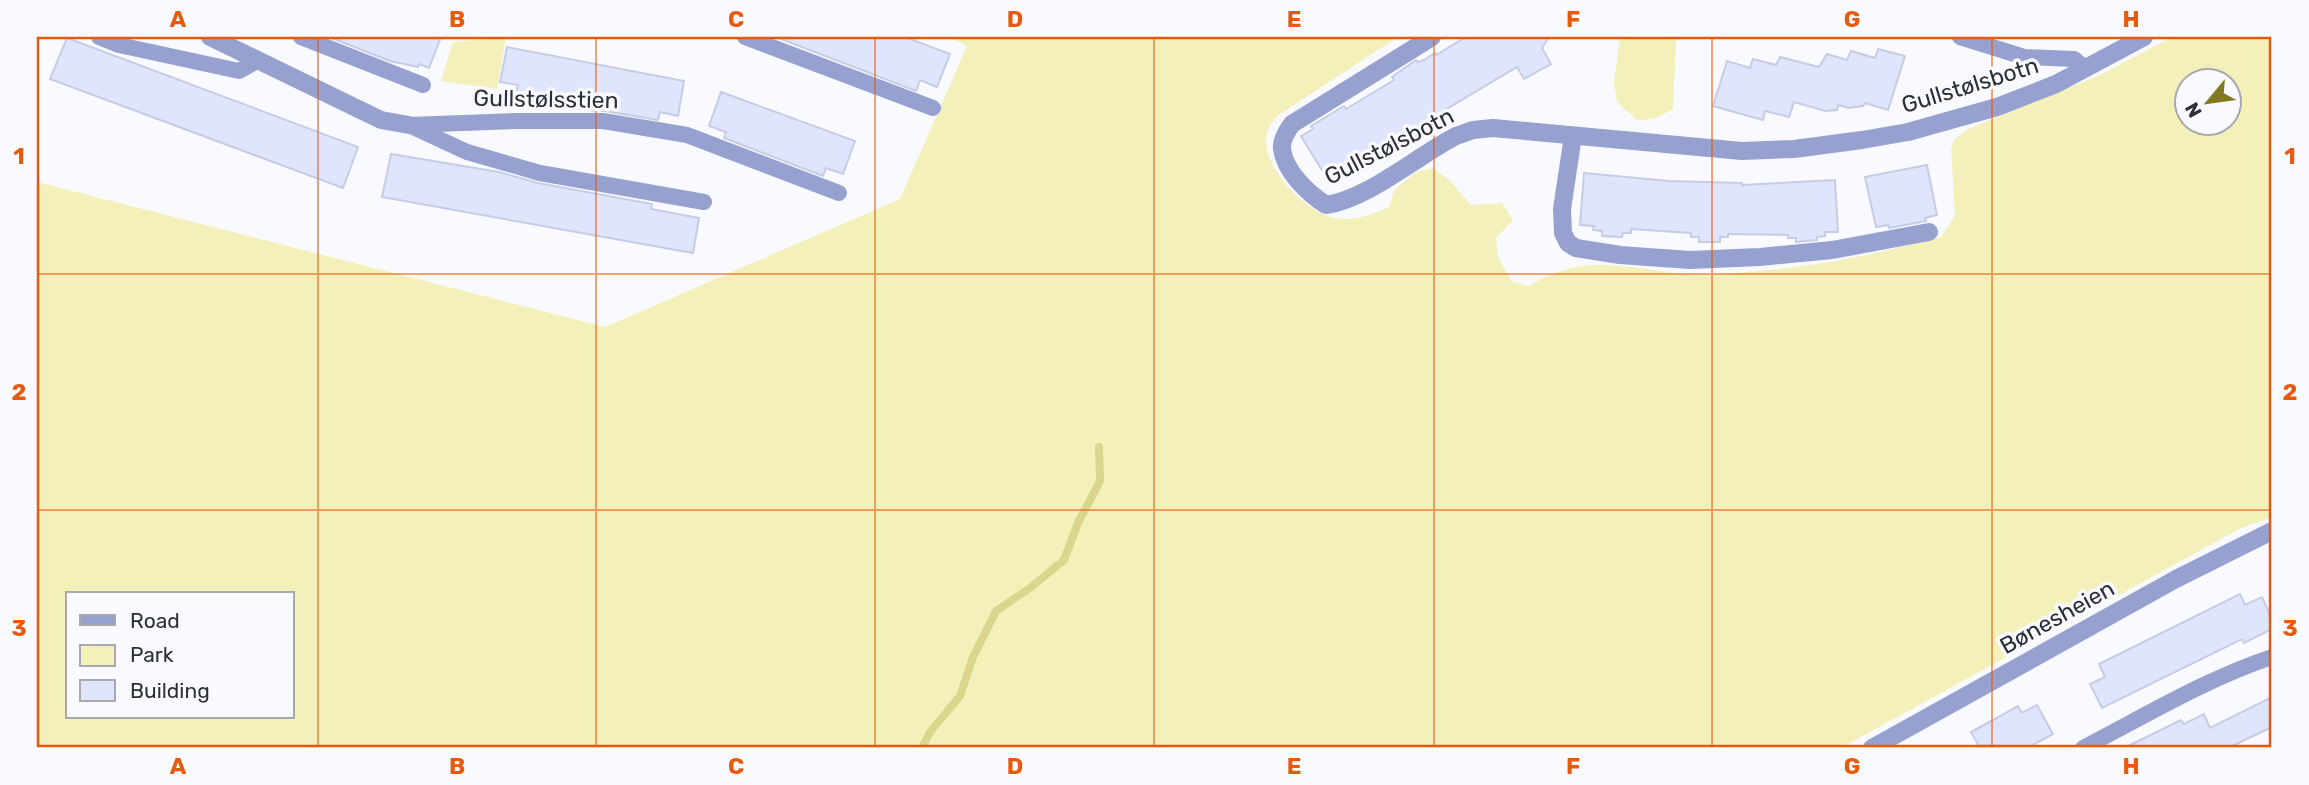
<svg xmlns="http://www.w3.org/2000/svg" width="2309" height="785" font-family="Rubik,sans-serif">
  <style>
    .green { fill: #f3f0b9; fill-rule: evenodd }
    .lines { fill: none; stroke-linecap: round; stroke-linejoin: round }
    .stream { stroke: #dbd68e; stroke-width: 8 }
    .building { fill: #dfe5fd; stroke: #c6cce4; stroke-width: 2 }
    .service { stroke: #96a1cf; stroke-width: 16 }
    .minor { stroke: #96a1cf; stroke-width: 18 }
    .grid { fill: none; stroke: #e8590c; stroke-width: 2; stroke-opacity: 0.55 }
    .labels { text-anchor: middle; stroke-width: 7; stroke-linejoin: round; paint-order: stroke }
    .street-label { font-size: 23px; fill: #2d2f38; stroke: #f9faff }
    .neatline { fill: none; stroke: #e8590c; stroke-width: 2.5 }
    .grid-label { font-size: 23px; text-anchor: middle; font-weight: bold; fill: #e8590c }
  </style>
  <rect width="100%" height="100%" fill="#f9faff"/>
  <!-- green -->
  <g class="green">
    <path d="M 506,37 L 497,89 L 441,81 L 453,42 Z"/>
    <path d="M 949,37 L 1398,37 L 1277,116 C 1274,120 1269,126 1268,130 C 1256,161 1303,210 1331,217 C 1352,223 1370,215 1389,207 L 1394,190 L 1416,172 L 1433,168 L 1450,181 L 1471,205 L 1502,203 L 1513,220 L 1496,238 L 1498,257 L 1512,282 L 1529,286 C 1584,252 1625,268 1683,274 C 1709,277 1742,272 1768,270 C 1828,265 1883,252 1941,237 L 1955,216 L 1951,149 L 1954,140 L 1968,129 L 2102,74 L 2172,37 L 2272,37 L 2272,517 L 2239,529 L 1841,748 L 37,748 L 37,182 L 605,327 L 900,199 L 967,46 ZM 2186,80 L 2228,80 L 2228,122 L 2186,122 ZM 68,594 L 292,594 L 292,717 L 68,717 Z"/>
    <path d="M 1620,37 L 1679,37 L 1676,42 L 1673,109 L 1656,118 L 1638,121 L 1617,102 L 1614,83 Z"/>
  </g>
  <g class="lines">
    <!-- stream -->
    <path class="stream" d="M 922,748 L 930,732 L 960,696 L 973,657 L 996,611 L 1030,588 L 1064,560 L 1078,523 L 1100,481 L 1099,447"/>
  </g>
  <!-- building -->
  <g class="building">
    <path d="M 329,37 L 441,37 L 429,68 L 419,64 L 418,67 L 390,61 Z"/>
    <path d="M 776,37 L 905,37 L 950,54 L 937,87 L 920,80 L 916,91 Z"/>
    <path d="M 1466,37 L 1549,37 L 1542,48 L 1551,64 L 1524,79 L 1517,67 L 1328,180 L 1301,136 L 1313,129 L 1311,126 L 1344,106 L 1346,109 L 1394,80 L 1392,77 L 1416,60 L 1417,62 L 1424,60 L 1435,53 L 1436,55 Z"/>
    <path d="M 67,38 L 358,147 L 343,188 L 50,79 Z"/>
    <path d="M 507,47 L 684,81 L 678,116 L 660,112 L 658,120 L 605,111 L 585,110 L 515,97 L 518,85 L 500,82 Z"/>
    <path d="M 1878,49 L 1905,56 L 1888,110 L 1865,103 L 1863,106 L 1849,108 L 1838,105 L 1837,110 L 1825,111 L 1794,102 L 1789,117 L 1765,111 L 1763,120 L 1713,106 L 1727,61 L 1750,68 L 1753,59 L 1776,65 L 1780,57 L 1819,67 L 1827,54 L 1847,60 L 1851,51 L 1875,58 Z"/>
    <path d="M 721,92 L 855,141 L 843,174 L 826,168 L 823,176 L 724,138 L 726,132 L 709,126 Z"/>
    <path d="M 391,154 L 499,172 L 538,183 L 652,204 L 651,209 L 699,218 L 693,253 L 382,197 Z"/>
    <path d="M 1927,165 L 1937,215 L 1925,218 L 1926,221 L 1889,228 L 1888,225 L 1876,227 L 1865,177 Z"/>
    <path d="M 1584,173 L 1669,181 L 1742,183 L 1742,185 L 1835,180 L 1838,232 L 1825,232 L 1825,236 L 1817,237 L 1817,240 L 1796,242 L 1796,238 L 1788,238 L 1788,235 L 1728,234 L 1728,237 L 1720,237 L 1720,242 L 1699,242 L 1699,237 L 1691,237 L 1691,233 L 1631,229 L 1631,233 L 1623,233 L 1622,237 L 1602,236 L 1602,231 L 1593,230 L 1594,226 L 1580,225 Z"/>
    <path d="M 2240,594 L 2245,605 L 2262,597 L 2272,619 L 2272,629 L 2244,643 L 2242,639 L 2102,708 L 2090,684 L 2105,677 L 2099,664 Z"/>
    <path d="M 2272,697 L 2272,727 L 2228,748 L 2124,748 L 2181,720 L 2184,724 L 2204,714 L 2210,728 Z"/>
    <path d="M 2037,705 L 2053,734 L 2027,748 L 1980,748 L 1971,732 L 2018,706 L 2022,713 Z"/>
  </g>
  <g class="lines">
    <!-- service -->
    <g class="service">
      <path d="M 99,37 L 119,45 L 239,71 L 257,61"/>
      <path d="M 301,37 L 423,85"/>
      <path d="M 745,37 L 933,108"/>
      <path d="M 1960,37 L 2024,57 L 2074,59 L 2086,69"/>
      <path d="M 409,125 L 514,121 L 603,121 L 687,135 L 839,193"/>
      <path d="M 411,126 L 467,152 L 540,173 L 704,202"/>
      <path d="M 2083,748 C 2145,716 2206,679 2272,657"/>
    </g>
    <!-- minor -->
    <g class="minor">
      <path d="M 210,37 L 381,120 L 409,125"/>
      <path d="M 1432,37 L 1292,124 C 1287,131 1281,140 1282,149 C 1285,172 1309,194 1326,205 C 1368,199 1417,156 1456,136 L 1473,130 L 1493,128 L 1742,151 L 1794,149 L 1862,140 L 1908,132 L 1997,107 L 2056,84 L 2144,37"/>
      <path d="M 1573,136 L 1562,209 L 1563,233 L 1568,243 L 1576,248 L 1620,255 L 1690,260 L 1760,257 L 1832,250 L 1929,232"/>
      <path d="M 1872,748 L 2176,579 L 2272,531"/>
    </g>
  </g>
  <!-- grid -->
  <path class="grid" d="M 318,37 L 318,748M 596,37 L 596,748M 875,37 L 875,748M 1154,37 L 1154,748M 1434,37 L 1434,748M 1712,37 L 1712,748M 1992,37 L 1992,748M 37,274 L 2272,274M 37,510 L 2272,510"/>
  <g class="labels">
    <!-- street labels -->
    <g class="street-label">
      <text transform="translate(1970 85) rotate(-17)" y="8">Gullstølsbotn</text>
      <text transform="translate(546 99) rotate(1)" y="8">Gullstølsstien</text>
      <text transform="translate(1389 146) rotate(-27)" y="8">Gullstølsbotn</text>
      <text transform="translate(2057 617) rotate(-29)" y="8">Bønesheien</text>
    </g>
  </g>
  <!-- border -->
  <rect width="2309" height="785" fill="none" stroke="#f9faff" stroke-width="77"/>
  <!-- legend -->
  <rect x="66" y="592" width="228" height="126" fill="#f9faff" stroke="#a7a9af" stroke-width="2"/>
  <rect x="80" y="615" width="35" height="10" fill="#96a1cf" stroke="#a7a9af" stroke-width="2"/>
  <text x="130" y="628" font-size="21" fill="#2d2f38">Road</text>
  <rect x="80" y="645" width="35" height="21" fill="#f3f0b9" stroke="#a7a9af" stroke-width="2"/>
  <text x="130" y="662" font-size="21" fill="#2d2f38">Park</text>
  <rect x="80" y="680" width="35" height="21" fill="#dfe5fd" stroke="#a7a9af" stroke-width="2"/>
  <text x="130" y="698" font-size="21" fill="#2d2f38">Building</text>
  <!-- north arrow -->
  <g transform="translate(2208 102) rotate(241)"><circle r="33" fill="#f9faff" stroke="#a7a9af" stroke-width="2"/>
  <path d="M0-5L12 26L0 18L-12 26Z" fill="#817a1f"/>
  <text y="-10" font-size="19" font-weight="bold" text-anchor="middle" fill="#2d2f38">N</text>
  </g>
  <rect x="38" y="38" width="2232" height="708" class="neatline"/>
  <g class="grid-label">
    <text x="178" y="27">A</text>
    <text x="457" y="27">B</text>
    <text x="736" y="27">C</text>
    <text x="1015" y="27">D</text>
    <text x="1294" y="27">E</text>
    <text x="1573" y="27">F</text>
    <text x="1852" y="27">G</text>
    <text x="2131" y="27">H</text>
    <text x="19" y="164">1</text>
    <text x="2290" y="164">1</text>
    <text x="19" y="400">2</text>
    <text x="2290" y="400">2</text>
    <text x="19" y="636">3</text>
    <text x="2290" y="636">3</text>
    <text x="178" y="774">A</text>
    <text x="457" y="774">B</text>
    <text x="736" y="774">C</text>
    <text x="1015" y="774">D</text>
    <text x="1294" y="774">E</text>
    <text x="1573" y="774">F</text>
    <text x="1852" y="774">G</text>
    <text x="2131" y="774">H</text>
  </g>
</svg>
